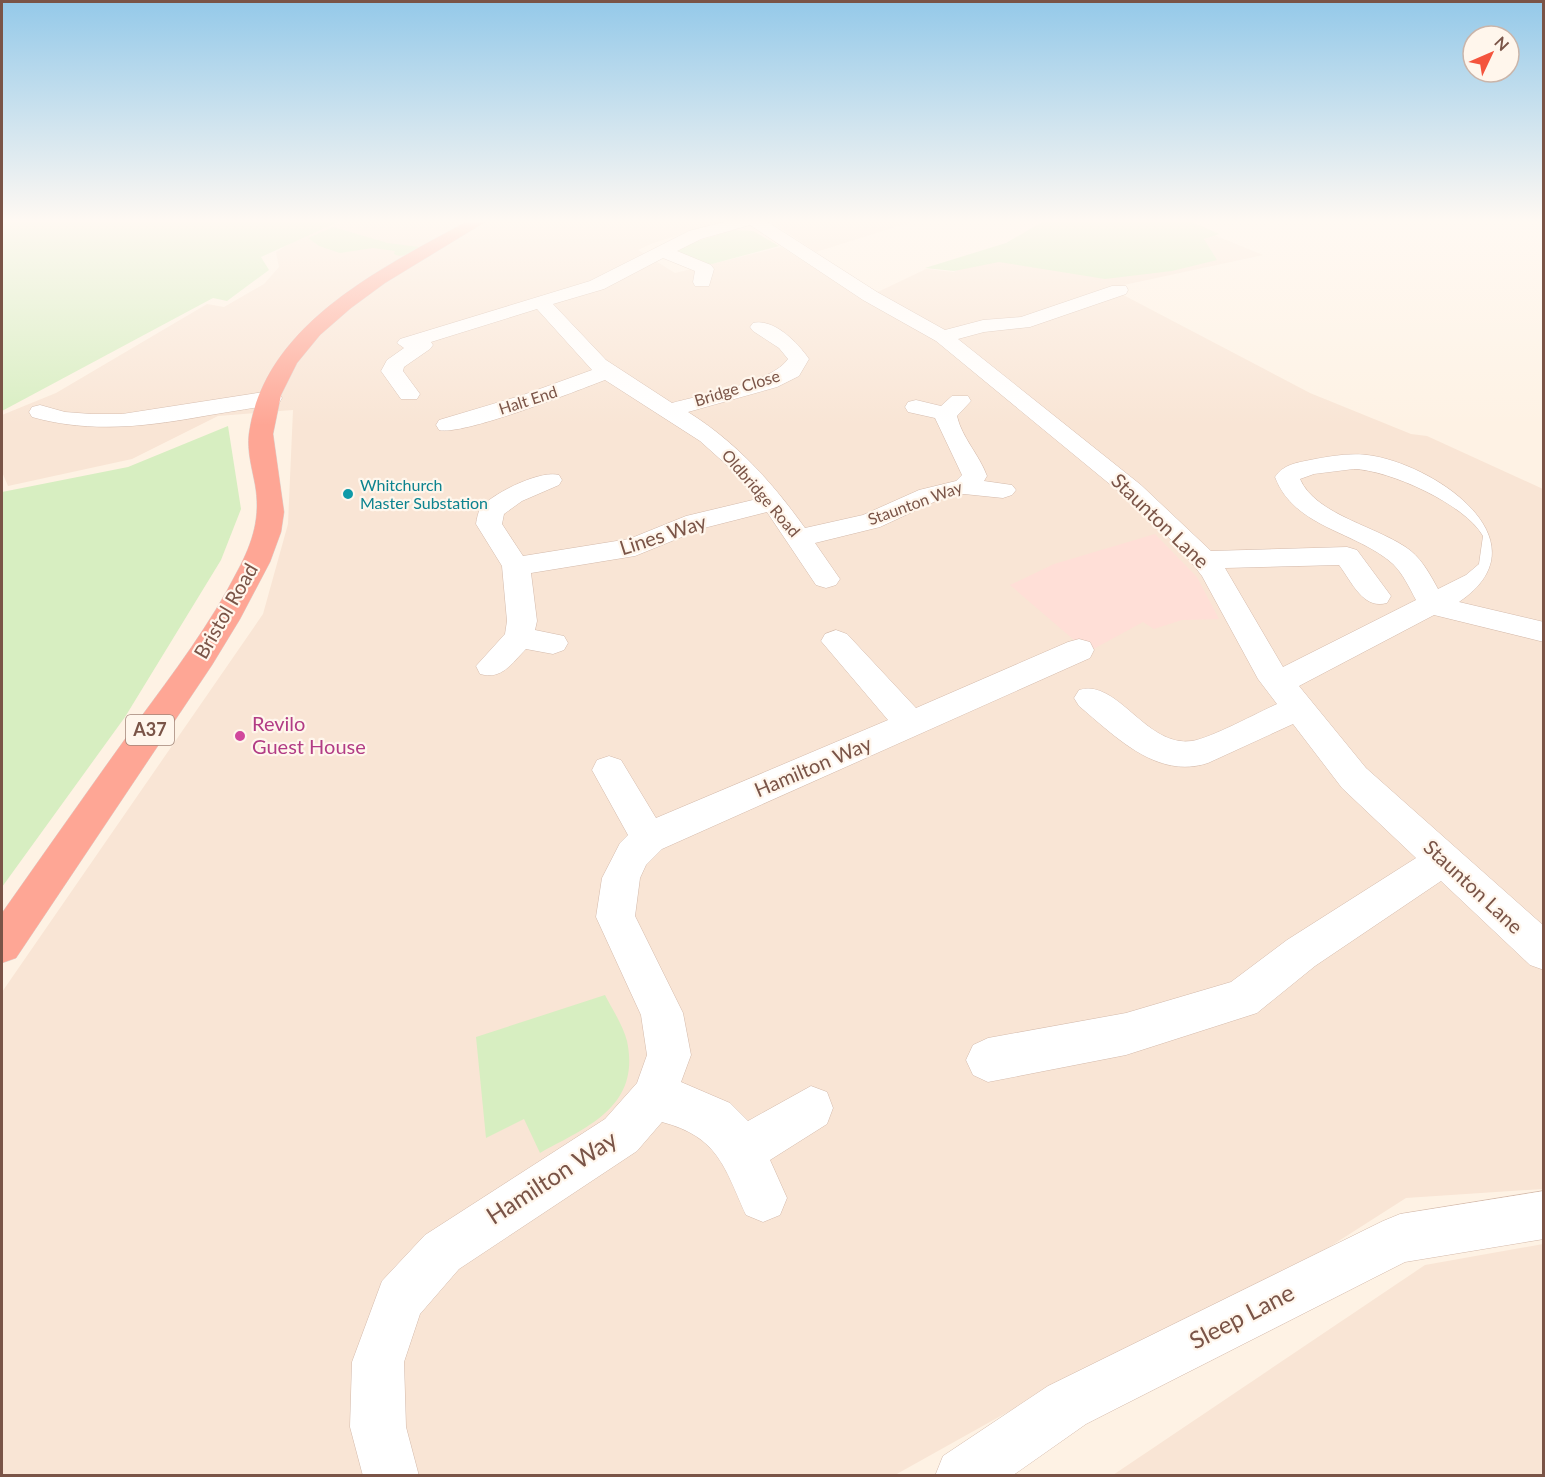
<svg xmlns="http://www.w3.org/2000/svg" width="1545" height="1477" font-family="Lato,sans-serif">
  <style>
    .residential { fill: #f9e5d5 }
    .commercial { fill: #ffdfd7 }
    .green { fill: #d7eec1 }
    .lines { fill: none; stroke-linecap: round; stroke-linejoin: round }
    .minor-casing { stroke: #d4baab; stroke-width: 1 }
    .highway-casing { stroke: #dcd3cf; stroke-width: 1 }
    .minor { fill: #fff; fill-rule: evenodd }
    .highway { fill: #fea695; fill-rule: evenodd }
    .culture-dot { fill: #0f9aa8; stroke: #fff6ec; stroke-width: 2 }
    .hotel-dot { fill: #d1479c; stroke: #fff6ec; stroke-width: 2 }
    .labels { text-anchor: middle; stroke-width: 4.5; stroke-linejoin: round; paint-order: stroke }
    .far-street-label { font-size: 16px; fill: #7a5447; stroke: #fff6ec }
    .far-culture-label { font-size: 16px; fill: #0d838f; stroke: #fff6ec; text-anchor: start }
    .shield { fill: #fff6ec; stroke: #a28578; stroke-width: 1.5 }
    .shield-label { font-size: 18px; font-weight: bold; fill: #7a5447 }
    .street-label { font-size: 20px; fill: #7a5447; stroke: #fff6ec }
    .hotel-label { font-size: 20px; fill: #b23c85; stroke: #fff6ec; text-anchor: start }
    .near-street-label { font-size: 24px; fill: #7a5447; stroke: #fff6ec }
  </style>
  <rect width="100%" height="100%" fill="#fef2e4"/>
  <!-- residential -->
  <g class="residential">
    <path d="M 352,219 L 730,219 L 653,243 L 638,250 L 675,273 L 781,247 L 863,299 L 926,269 L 954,272 L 968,263 L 1177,220 L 1263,255 L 1110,288 L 1310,393 L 1411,434 L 1427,436 L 1543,489 L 1543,1189 L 1406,1198 L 1229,1311 L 1022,1404 L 895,1475 L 2,1476 L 2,992 L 263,614 L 288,524 L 293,410 L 218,416 L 132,459 L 8,486 L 2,472 L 2,415 L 56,393 L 207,304 L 224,307 L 264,284 L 279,267 L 276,252 L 303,236 Z"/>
    <path d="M 767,219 L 921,219 L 816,252 Z"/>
    <path d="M 1543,1244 L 1543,1475 L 1113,1475 L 1425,1265 Z"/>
  </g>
  <!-- commercial -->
  <path class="commercial" d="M 1155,534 L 1197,577 L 1219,619 L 1182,620 L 1154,629 L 1143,622 L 1088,652 L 1010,585 L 1054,564 Z"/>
  <!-- green -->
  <g class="green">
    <path d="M 2,219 L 345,219 L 261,257 L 269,270 L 227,301 L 213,298 L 2,411 Z"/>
    <path d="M 1047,219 L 1192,219 L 1188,220 L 1219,234 L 1204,239 L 1217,260 L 1172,271 L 1105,279 L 999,262 L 954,271 L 925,268 L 1006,243 Z"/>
    <path d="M 333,227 L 388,243 L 419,247 C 411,252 402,259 394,254 L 395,251 L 373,248 L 340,253 L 319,246 L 308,238 Z"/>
    <path d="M 733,230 L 753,231 L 779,246 L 712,264 L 703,264 L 677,255 L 676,248 Z"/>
    <path d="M 228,426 L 241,509 L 221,560 L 125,717 L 2,887 L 2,492 L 128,467 Z"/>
    <path d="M 605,995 C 612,1009 623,1025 627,1041 C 641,1107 587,1127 540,1153 L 524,1119 L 486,1138 L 476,1037 Z"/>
  </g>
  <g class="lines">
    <defs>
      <g id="minor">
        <path d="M 736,219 L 763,219 L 877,292 L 945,330 L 983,320 L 1021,317 L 1112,286 L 1126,286 L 1128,290 L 1126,294 L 1030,327 L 984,332 L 958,339 L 1141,485 L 1211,551 L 1347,547 L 1357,550 L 1391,596 L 1387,603 C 1363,610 1352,582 1339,565 L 1225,568 L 1283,667 L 1416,600 C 1409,587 1403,574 1393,564 C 1356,531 1294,528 1275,477 C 1284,464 1296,463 1310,460 C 1331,456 1353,452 1374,456 C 1443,469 1545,544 1459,602 L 1544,622 L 1544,642 L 1434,615 L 1299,686 L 1366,768 L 1544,926 L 1544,970 L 1530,965 L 1441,881 L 1315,966 L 1257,1013 L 1126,1055 L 988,1082 L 973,1075 L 966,1060 L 973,1045 L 988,1038 L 1126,1013 L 1231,982 L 1287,940 L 1416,858 L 1342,788 L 1293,724 L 1208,763 C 1157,780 1115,736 1079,706 L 1074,698 L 1079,690 C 1118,678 1146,748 1192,741 C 1211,738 1257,713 1277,704 L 1258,679 L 1202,576 L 1180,548 L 1123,495 L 936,341 L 863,300 L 750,225 L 701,239 L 677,251 L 711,265 L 714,269 L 709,286 L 695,286 L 693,282 L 695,271 L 663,258 L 604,289 L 553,304 L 606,360 L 672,403 C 700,395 772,383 788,359 L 779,348 L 753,331 L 750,327 L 753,323 C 774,318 798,343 809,359 L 799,376 L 777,387 L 688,412 C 736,442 772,482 805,528 L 863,515 L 919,490 L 956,481 L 962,475 L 935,418 L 908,412 L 905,407 L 908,402 L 916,400 L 941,406 L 952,396 L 968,396 L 971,401 L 957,416 C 962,438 979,454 987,476 L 984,481 L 1012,485 L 1016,490 L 1012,495 L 1003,498 L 964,494 L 936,501 L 880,527 L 815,543 L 840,579 L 836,585 L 826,588 L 816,585 L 767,512 L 704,528 L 635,556 L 531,573 L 537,621 L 535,630 L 564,636 L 568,643 L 564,650 L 553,654 L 526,649 C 511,664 502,680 480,674 L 476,666 L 505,634 L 507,621 L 502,566 L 476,524 C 477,518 478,511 482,506 C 496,492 540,470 559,475 L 562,480 L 559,485 L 522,501 L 504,514 L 502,524 L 523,556 L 629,539 L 686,516 L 757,499 L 729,467 L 700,441 L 605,380 C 576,391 463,436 439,430 L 436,425 L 439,420 L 523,395 L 592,370 L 537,309 L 431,342 L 433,345 L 430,349 L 404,367 L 403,371 L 420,394 L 417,399 L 401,399 L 381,371 L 387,360 L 404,348 L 397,343 L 400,339 L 590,281 L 689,231 ZM 1354,469 C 1389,470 1465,504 1483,536 L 1479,564 L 1466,575 L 1438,589 C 1431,576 1423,561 1411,551 C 1381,527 1316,516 1300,479 L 1314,474 Z"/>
        <path d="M 271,391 L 279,393 L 282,398 L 279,403 C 256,408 233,411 210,415 C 150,426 92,434 32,417 L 29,412 L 32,407 L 40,405 L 65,412 L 91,414 L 122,414 Z"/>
        <path d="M 836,630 L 847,634 L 916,708 L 1068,642 L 1079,639 L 1090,642 L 1094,650 L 1090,658 L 662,849 L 646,865 L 640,878 L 635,916 L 683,1013 L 691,1055 L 681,1082 L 730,1103 L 748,1121 L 811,1086 L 827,1092 L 833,1108 L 827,1124 L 770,1160 L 787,1198 L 780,1215 L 763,1222 L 746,1215 C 724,1166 718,1137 662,1122 L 637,1151 L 459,1269 L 420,1314 L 404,1362 L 406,1427 L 419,1476 L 363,1476 L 350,1427 L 352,1362 L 382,1281 L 425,1235 L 605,1119 L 637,1083 L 647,1055 L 641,1015 L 596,917 L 602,878 L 620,843 L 628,835 L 592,770 L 597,760 L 609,756 L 621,760 L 656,818 L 888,720 L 821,641 L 825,634 Z"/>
        <path d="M 1544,1191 L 1544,1239 L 1405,1262 L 1086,1424 L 1012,1476 L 935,1476 L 943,1456 L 1048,1386 L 1383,1221 L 1400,1214 Z"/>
      </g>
      <path id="highway" d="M 471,219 L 490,219 L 385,283 L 351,308 L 320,335 L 297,363 L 281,395 L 273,434 L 284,512 L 281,532 L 270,562 L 240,619 L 212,665 L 16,958 L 2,963 L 2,913 C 47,849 92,785 138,721 C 174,672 210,625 238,570 C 253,542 261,516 255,484 C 252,468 247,451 249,434 C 264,323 383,268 471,219 Z"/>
    </defs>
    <!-- minor casing -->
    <use href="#minor" class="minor-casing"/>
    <!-- highway casing -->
    <use href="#highway" class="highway-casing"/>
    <!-- minor -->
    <use href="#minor" class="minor"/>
    <!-- highway -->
    <use href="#highway" class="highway"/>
  </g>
  <!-- sky -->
  <linearGradient id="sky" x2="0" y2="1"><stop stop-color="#94c9e9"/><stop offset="0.52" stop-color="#fff9f3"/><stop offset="1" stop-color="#fff9f3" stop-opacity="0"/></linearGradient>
  <rect width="1545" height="425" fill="url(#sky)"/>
  <!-- markers -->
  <circle class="culture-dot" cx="348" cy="494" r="6"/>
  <circle class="hotel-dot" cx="240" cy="736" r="6"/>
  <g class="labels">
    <!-- far-street labels -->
    <g class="far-street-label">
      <text transform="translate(737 388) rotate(-17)" y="6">Bridge Close</text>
      <text transform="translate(528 400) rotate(-18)" y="6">Halt End</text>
      <text transform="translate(761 493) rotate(49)" y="6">Oldbridge Road</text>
      <text transform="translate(915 503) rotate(-20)" y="6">Staunton Way</text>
    </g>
    <!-- far-culture labels -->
    <g class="far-culture-label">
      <text x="360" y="491">Whitchurch<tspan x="360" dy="18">Master Substation</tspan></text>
    </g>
    <!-- shield labels -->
    <rect class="shield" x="126" y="715" width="48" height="30" rx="4.5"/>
    <g class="shield-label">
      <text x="150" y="736">A37</text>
    </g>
    <!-- street labels -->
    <g class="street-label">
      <text transform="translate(1160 521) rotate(44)" y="7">Staunton Lane</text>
      <text transform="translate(663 535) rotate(-18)" y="7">Lines Way</text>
      <text transform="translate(226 611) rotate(-60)" y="7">Bristol Road</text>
      <text transform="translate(813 767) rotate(-23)" y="7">Hamilton Way</text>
      <text transform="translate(1473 887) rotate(43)" y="7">Staunton Lane</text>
    </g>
    <!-- hotel labels -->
    <g class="hotel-label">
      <text x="252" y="731">Revilo<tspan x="252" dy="23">Guest House</tspan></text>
    </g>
    <!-- near-street labels -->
    <g class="near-street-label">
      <text transform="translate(552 1178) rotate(-33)" y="8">Hamilton Way</text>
      <text transform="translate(1242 1317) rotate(-27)" y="8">Sleep Lane</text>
    </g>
  </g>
  <!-- border -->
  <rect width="1545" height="1477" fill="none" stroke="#7a5447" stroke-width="6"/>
  <!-- north arrow -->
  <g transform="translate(1491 54) rotate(46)"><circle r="28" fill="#fff6ec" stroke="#cab5aa" stroke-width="1.5"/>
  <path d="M0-4.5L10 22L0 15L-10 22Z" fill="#f4543d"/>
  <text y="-9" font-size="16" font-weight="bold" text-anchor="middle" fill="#7a5447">N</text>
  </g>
</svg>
